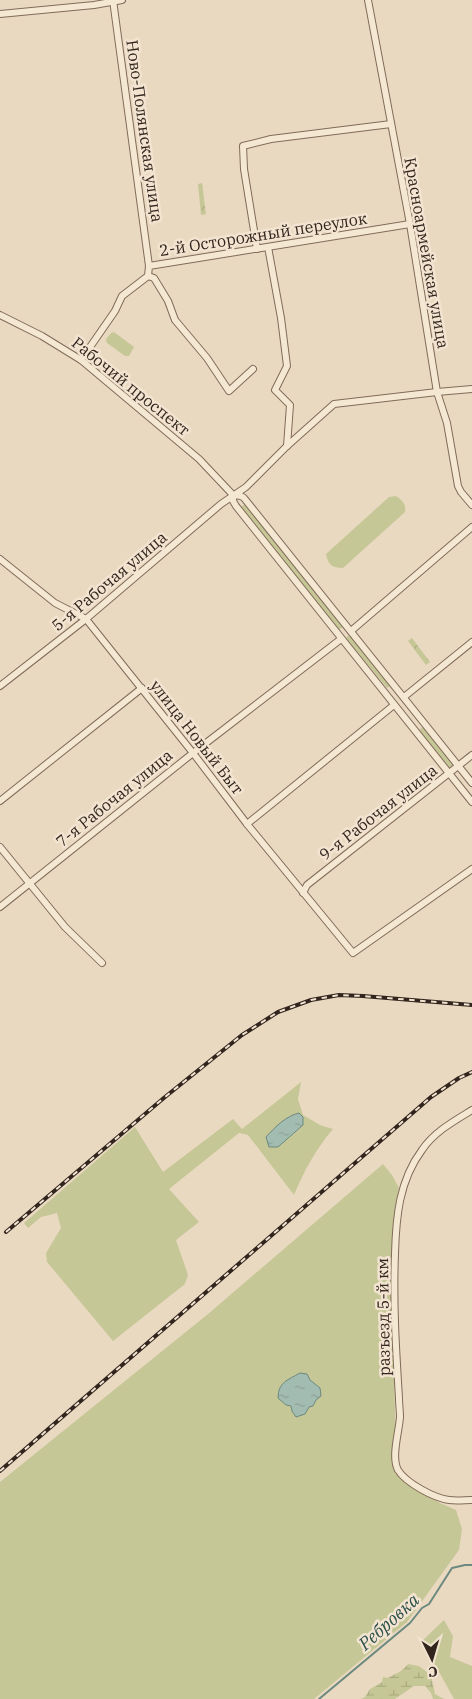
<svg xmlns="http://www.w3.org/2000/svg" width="472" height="1699" font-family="'IBM Plex Serif',serif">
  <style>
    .grass { fill: #c6c796 }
    .wetland { fill: url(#wetland-marsh) }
    .park { fill: url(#park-crowns) }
    .water { fill: url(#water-ripples); stroke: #6b897f }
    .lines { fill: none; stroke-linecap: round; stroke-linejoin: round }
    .stream { stroke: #6b897f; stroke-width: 2 }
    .minor-casing { stroke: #816b5a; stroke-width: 8 }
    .minor { stroke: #f5e8d3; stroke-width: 6 }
    .rail-casing { stroke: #32251d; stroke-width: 4 }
    .rail { stroke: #f2e4d0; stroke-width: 2; stroke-dasharray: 5.5; stroke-linecap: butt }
    .labels { text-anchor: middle; stroke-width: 5; stroke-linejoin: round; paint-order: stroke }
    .street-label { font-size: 16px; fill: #32251d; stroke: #f2e4d0 }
    .water-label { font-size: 18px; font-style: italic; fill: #2d514b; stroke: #f2e4d0 }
  </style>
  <defs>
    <pattern id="wetland-marsh" width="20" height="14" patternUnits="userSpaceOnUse" patternTransform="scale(1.25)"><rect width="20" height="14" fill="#c6c796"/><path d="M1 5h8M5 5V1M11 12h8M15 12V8" fill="none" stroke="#abab81"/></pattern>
    <pattern id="park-crowns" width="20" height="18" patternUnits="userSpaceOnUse" patternTransform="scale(1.25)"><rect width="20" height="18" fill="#c6c796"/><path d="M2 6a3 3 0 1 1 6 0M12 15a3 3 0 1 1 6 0" fill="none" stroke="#abab81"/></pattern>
    <pattern id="water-ripples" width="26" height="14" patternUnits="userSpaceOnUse" patternTransform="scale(1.25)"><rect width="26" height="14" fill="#a3bcb2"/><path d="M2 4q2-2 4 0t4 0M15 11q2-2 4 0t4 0" fill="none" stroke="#8da199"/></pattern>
  </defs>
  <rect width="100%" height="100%" fill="#ead9c1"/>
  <!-- grass -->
  <g class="grass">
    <path d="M 114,332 L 134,347 L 129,356 L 125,356 L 107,343 L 106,339 L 111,333 Z"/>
    <path d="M 396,496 C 403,501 406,504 405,512 L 343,568 C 332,568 328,565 326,554 L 389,497 Z"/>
    <path d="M 245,504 L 343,627 L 339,630 L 241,507 Z"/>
    <path d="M 349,635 L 390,686 L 387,688 L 346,638 Z"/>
    <path d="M 423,727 L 454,765 L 450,768 L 419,730 Z"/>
    <path d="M 301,1082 L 298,1099 L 303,1115 L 320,1125 L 333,1129 C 316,1149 304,1171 294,1195 L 248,1135 L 239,1133 L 169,1189 L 199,1222 L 176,1240 L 188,1275 L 185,1284 L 113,1341 L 47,1262 L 46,1253 L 61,1228 L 57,1213 L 41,1217 L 28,1228 L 24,1223 L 135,1127 L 163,1172 L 233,1119 L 242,1129 Z"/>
    <path d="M 383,1164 L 392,1175 L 399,1188 L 391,1279 L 397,1474 L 440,1503 L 456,1510 L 462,1529 L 459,1550 L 407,1622 L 314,1699 L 0,1699 L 0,1482 L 208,1314 Z"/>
    <path d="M 444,1620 L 453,1636 L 450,1657 L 472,1666 L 472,1699 L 454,1699 L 422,1641 Z"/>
  </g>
  <!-- wetland -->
  <path class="wetland" d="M 408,1664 L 419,1666 L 431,1675 L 435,1694 L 444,1699 L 433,1699 L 431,1693 L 425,1686 L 414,1686 L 395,1699 L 361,1699 L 365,1697 L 370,1689 L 382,1682 L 383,1677 L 388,1678 C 396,1673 402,1672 408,1664 Z"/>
  <!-- park -->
  <g class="park">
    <path d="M 202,183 L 206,214 L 201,215 L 198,184 Z"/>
    <path d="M 412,638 L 430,662 L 426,665 L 408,641 Z"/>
  </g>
  <!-- water -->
  <g class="water">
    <path d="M 299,1113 L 303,1117 L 303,1125 L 278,1147 L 269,1147 L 266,1137 C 275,1127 286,1116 299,1113 Z"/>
    <path d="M 300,1373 L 307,1374 L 310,1380 L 320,1388 L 321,1396 L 316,1400 L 313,1406 L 309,1407 L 305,1414 L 296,1417 L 292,1411 L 291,1406 L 286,1405 L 278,1398 C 278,1382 288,1380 300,1373 Z"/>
  </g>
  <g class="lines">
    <!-- stream -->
    <path class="stream" d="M 319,1699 L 410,1623 L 422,1608 L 429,1604 L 452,1568 L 465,1565 L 472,1565"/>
    <defs>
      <g id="minor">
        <path d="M 113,0 L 149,266"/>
        <path d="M 368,0 L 410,224 L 437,392 L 447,423 L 458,486 L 461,492 L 472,505"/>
        <path d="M 0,14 L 94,5 L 122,0"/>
        <path d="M 268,247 L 281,318 L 287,366 L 275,390 L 290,405 L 287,446"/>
        <path d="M 257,249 L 244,169 L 243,146 L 271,139 L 391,124"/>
        <path d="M 148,276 L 154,278 L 168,301 L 175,320 L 207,358 L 229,391 L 253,369"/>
        <path d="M 0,315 L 42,336 L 81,360 L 199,459 L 233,495 L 241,496 L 244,498 L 472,783"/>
        <path d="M 81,360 L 115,311 L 122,296 L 148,276 L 149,266 L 410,224"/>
        <path d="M 233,495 L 233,501 L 236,506 L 472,802"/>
        <path d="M 0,559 L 55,603 L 86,619 L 193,753 L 247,824 L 353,953 L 472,869"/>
        <path d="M 351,631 L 472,527"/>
        <path d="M 0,686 L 86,619 L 221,504 L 246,487 L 287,446 L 334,404 L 437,392 L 472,389"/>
        <path d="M 404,697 L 472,642"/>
        <path d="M 0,801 L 142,688"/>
        <path d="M 247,824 L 394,705"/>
        <path d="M 0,847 L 65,927 L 102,963"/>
        <path d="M 303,893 L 307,885 L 472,755"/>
        <path d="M 0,907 L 193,753 L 341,639"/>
        <path d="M 472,1110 C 454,1121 434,1132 422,1150 C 399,1181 396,1217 395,1254 C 393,1303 396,1350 399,1398 C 399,1404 400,1411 400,1417 C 399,1432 391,1457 398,1470 C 406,1483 434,1498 449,1500 C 457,1501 465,1500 472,1500"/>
      </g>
    </defs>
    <!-- minor casing -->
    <use href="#minor" class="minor-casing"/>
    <!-- minor -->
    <use href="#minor" class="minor"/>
    <defs>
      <g id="rail">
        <path d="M 6,1232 L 165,1097 L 242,1035 L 278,1012 L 311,1000 L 339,995 L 363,996 L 472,1005"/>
        <path d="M 0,1471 L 431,1097 L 459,1078 L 472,1072"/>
      </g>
    </defs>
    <!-- rail casing -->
    <use href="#rail" class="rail-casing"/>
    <!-- rail -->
    <use href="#rail" class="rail"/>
  </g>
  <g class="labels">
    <!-- street labels -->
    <g class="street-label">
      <text transform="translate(145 131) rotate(82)" y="6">Ново-Полянская улица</text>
      <text transform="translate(263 234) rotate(-9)" y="6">2-й Осторожный переулок</text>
      <text transform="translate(427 253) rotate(80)" y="6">Красноармейская улица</text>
      <text transform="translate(131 386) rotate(39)" y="6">Рабочий проспект</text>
      <text transform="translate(109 581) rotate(-40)" y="6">5-я Рабочая улица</text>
      <text transform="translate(197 737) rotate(52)" y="6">улица Новый Быт</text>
      <text transform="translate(114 798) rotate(-39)" y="6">7-я Рабочая улица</text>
      <text transform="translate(378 812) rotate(-38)" y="6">9-я Рабочая улица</text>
      <text transform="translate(383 1317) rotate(-91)" y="6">разъезд 5-й км</text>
    </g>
    <!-- water labels -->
    <g class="water-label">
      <text transform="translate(389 1622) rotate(-42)" y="6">Ребровка</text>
    </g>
  </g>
  <!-- north arrow -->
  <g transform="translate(432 1659) rotate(175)" stroke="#f2e4d0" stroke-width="4" paint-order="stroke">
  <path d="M0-4L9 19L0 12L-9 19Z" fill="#32251d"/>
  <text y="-8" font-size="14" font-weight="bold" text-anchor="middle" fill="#32251d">С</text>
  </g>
</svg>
